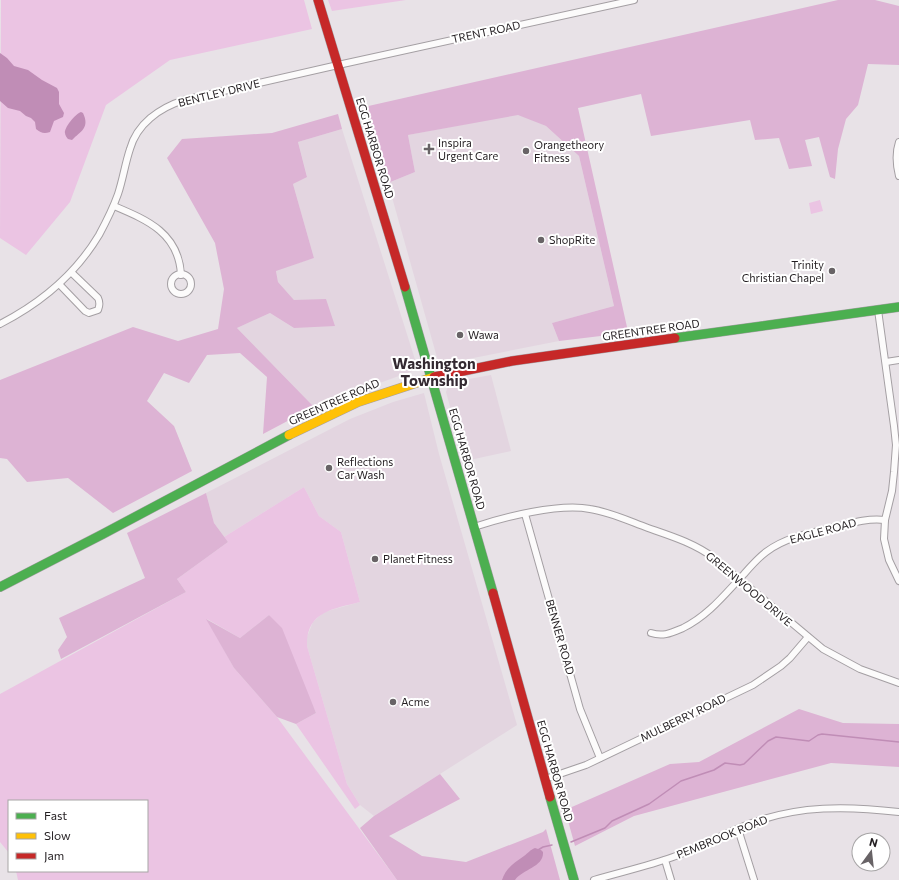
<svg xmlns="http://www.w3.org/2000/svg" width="899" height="880" font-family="Commissioner,sans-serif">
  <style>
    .built { fill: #e3d5e0 }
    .green { fill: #ebc4e3 }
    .forest { fill: #ddb3d4 }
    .water { fill: #c08db6 }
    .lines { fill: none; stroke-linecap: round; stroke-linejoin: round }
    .stream { stroke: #c08db6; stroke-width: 1.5 }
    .street-casing { stroke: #a49fa3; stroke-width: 8 }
    .fast-casing { stroke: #a49fa3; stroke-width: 10 }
    .slow-casing { stroke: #a49fa3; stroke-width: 10 }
    .jam-casing { stroke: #a49fa3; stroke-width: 10 }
    .street { stroke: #fcfbfb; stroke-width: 6 }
    .fast { stroke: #4caf50; stroke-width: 9 }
    .slow { stroke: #ffc107; stroke-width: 9 }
    .jam { stroke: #c62828; stroke-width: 9 }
    .poi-dot { fill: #686366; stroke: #fff; stroke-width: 1.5 }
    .labels { text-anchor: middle; stroke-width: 4; stroke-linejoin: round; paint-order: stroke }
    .street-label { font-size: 11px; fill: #231e21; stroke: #fff }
    .poi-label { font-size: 11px; fill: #231e21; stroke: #fff; text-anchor: start }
    .district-label { font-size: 15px; font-weight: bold; fill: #332931; stroke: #fff }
  </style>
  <rect width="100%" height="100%" fill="#e8e2e7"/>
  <!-- built -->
  <g class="built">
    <path d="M 518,114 L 546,126 L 579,156 L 614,306 L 552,323 L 559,341 L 443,364 L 438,361 L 388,183 L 415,172 L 408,135 Z"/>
    <path d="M 342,129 L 418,369 L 314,407 L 237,328 L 270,313 L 294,328 L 294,300 L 278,282 L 276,270 L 314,258 L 293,184 L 307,176 L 298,142 Z"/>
    <path d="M 491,375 L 511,451 L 465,461 L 446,392 L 448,386 L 452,382 Z"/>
    <path d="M 424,393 L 439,454 L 517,725 L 374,816 L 360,805 L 347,784 L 307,646 L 307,637 L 313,622 L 324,612 L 360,602 L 341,532 L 319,516 L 304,487 L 224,537 L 214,523 L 206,493 L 350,419 L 393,402 Z"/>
  </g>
  <!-- green -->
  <g class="green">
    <path d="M 1,0 L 304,0 L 312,29 L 170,60 L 106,105 L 70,202 L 26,255 L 0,238 Z"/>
    <path d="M 328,0 L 406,0 L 332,11 Z"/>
    <path d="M 820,200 L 823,211 L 811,214 L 809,203 Z"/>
    <path d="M 304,487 L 319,516 L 341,532 L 360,602 C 334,609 306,611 307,646 L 347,784 L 360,805 L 355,809 L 296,724 L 316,713 L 269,615 L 240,638 L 207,619 L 234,668 L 277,717 L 397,880 L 18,880 L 16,871 L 147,871 L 147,801 L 9,801 L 9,853 L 0,842 L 0,694 L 186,592 L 177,579 L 228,542 L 224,537 Z"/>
  </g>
  <!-- forest -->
  <g class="forest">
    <path d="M 838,0 L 875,0 L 899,6 L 899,65 L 868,64 L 858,105 L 846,119 L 838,149 L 835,179 L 830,177 L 819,137 L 805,140 L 812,166 L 789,169 L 779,138 L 755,140 L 750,120 L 651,136 L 641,94 L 578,108 L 629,336 L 609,335 L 559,341 L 552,323 L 614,306 L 579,156 L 546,126 L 518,115 L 408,135 L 415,172 L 388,183 L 364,107 Z"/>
    <path d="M 338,114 L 342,129 L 298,142 L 307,177 L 293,184 L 314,258 L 276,271 L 278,282 L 294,300 L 326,299 L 335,326 L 294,328 L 270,313 L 237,328 L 314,407 L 263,434 L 267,377 L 240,353 L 207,355 L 189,383 L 164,373 L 147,401 L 174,426 L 192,471 L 113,513 L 68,478 L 27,482 L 7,459 L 0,458 L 0,380 L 133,327 L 178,341 L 218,329 L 224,289 L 215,243 L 167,158 L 182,139 L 272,133 Z"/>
    <path d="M 206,493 L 214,523 L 228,542 L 177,579 L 186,592 L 61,659 L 58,650 L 67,637 L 59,618 L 145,578 L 127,533 Z"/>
    <path d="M 269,615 L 282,628 L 316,713 L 296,724 L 277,717 L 234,668 L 206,619 L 240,638 Z"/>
    <path d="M 799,709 L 843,723 L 899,724 L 899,767 L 831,763 L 634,816 L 575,846 L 565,810 L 670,764 L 699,762 Z"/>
    <path d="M 440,774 L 460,799 L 389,836 L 422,856 L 466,862 L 543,832 L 546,829 L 560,880 L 397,880 L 360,828 L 374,816 Z"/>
  </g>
  <!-- water -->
  <g class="water">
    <path d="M 0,53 L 7,58 L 14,66 L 28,70 L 42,80 L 57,88 L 59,92 L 59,104 L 64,113 L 63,117 L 54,121 L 50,132 C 44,134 41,133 36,129 L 35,122 L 31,118 L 26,116 L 20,111 L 8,108 L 0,101 Z"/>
    <path d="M 81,112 L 83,113 C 90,128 81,131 72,140 L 68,139 C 67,138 65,135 65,133 C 64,128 75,114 81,112 Z"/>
    <path d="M 535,848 L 541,850 L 543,852 C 544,867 523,869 515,880 L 502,880 C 506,868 514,863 524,856 C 528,853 530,850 535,848 Z"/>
  </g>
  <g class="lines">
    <!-- stream -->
    <g class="stream">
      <path d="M 571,842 L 605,828 L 612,821 L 649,804 L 681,781 L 714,770 L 725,763 L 740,765 L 744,764 L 768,741 L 776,737 L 809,741 L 818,735 L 822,734 L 899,742"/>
      <path d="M 538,850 L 543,847 L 552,845"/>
    </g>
    <defs>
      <g id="street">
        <path d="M 899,142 C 895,154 896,164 899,176"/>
        <path d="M 114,206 C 147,220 179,233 181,275"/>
        <circle cx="181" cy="284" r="10"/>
        <path d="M 60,285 L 85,311 L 89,313 L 98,310 C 100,305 100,302 98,298 L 72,273"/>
        <path d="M 878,310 L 894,426 L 896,445 L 894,472 L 892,491 L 885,520 L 884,539 L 889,560 L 899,581"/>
        <path d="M 0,324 C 41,303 75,275 99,235 C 106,222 113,208 118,194 C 123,179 125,164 130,149 C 137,124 159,108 184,100 L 338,65 L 634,0"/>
        <path d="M 886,362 L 899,360"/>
        <path d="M 525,514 L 580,709 L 600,758"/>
        <path d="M 474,527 C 504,517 559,503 590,509 C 610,512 629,521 648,528 C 671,536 694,543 714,558 L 823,649 L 860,669 L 899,683"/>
        <path d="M 651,633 C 663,637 671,633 683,628 C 708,616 725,594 744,574 C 751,566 758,558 766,552 C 787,536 815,532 840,526 C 855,522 870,518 885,520"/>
        <path d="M 545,779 L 586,765 L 753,685 L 781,666 L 790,658 L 808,637"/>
        <path d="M 738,829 L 754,880"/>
        <path d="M 665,860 L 671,880"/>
        <path d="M 594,880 C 621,872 648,866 673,857 C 699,848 723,834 749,824 C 798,805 848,806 899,812"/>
      </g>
      <g id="fast">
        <path d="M 405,287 L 493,593"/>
        <path d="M 675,338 L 899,307"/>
        <path d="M 0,587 L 103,534 L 289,435"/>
        <path d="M 550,797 L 574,880"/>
      </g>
      <path id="slow" d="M 289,435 L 358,402 L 434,377"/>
      <g id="jam">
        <path d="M 318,0 L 405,287"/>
        <path d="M 434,377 L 512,361 L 675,338"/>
        <path d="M 493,593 L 550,797"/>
      </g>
    </defs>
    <!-- street casing -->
    <use href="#street" class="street-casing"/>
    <!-- fast casing -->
    <use href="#fast" class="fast-casing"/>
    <!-- slow casing -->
    <use href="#slow" class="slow-casing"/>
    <!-- jam casing -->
    <use href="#jam" class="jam-casing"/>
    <!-- street -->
    <use href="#street" class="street"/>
    <!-- fast -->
    <use href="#fast" class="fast"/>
    <!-- slow -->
    <use href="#slow" class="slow"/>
    <!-- jam -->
    <use href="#jam" class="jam"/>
  </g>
  <!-- markers -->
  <g class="poi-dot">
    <path d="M427 143h4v4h4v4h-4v4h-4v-4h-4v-4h4z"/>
    <circle cx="526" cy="151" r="4"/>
    <circle cx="541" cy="240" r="4"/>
    <circle cx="832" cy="271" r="4"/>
    <circle cx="460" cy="335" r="4"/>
    <circle cx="329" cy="468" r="4"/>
    <circle cx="375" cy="559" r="4"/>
    <circle cx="393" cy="702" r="4"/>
  </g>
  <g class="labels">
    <!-- street labels -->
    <g class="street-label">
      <text transform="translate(486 32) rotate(-12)" y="4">TRENT ROAD</text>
      <text transform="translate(219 93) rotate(-14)" y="4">BENTLEY DRIVE</text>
      <text transform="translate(375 148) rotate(73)" y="4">EGG HARBOR ROAD</text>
      <text transform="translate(651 330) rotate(-8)" y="4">GREENTREE ROAD</text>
      <text transform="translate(334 402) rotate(-24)" y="4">GREENTREE ROAD</text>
      <text transform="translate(467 459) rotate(74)" y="4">EGG HARBOR ROAD</text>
      <text transform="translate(823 531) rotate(-15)" y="4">EAGLE ROAD</text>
      <text transform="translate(749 589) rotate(40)" y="4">GREENWOOD DRIVE</text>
      <text transform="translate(560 637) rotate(74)" y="4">BENNER ROAD</text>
      <text transform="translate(683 718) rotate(-26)" y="4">MULBERRY ROAD</text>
      <text transform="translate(555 771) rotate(74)" y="4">EGG HARBOR ROAD</text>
      <text transform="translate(722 837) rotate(-22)" y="4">PEMBROOK ROAD</text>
    </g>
    <!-- poi labels -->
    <g class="poi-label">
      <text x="438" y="147">Inspira<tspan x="438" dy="13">Urgent Care</tspan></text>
      <text x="534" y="149">Orangetheory<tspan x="534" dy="13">Fitness</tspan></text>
      <text x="549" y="244">ShopRite</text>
      <text x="824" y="269" text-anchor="end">Trinity<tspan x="824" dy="13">Christian Chapel</tspan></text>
      <text x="468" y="339">Wawa</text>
      <text x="337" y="466">Reflections<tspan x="337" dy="13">Car Wash</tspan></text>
      <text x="383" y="563">Planet Fitness</text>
      <text x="401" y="706">Acme</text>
    </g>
    <!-- district labels -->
    <g class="district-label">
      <text x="434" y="369">Washington<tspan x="434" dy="17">Township</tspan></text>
    </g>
  </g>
  <!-- legend -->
  <rect x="8" y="800" width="140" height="72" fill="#ffffff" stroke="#a7a5a6"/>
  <rect x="16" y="813" width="20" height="6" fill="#4caf50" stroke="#a7a5a6"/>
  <text x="44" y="820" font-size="12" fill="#231e21">Fast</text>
  <rect x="16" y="833" width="20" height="6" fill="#ffc107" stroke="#a7a5a6"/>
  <text x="44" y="840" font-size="12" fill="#231e21">Slow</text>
  <rect x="16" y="853" width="20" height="6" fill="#c62828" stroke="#a7a5a6"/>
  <text x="44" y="860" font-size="12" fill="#231e21">Jam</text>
  <!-- north arrow -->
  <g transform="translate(871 852) rotate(15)"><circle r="19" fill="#ffffff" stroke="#a7a5a6"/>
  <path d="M0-3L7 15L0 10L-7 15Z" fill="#686366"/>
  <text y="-6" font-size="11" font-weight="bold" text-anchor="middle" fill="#231e21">N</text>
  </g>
</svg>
